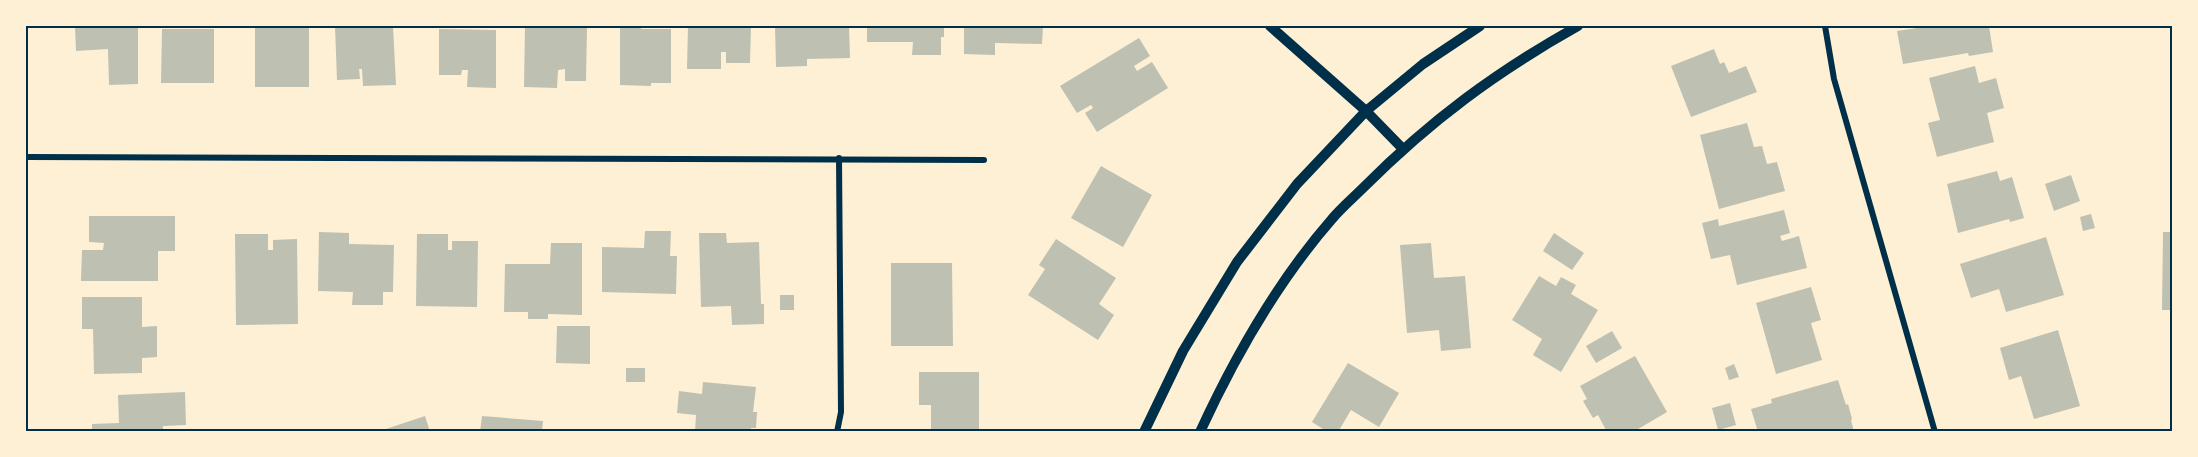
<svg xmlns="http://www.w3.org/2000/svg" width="2198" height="457" font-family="Rubik,sans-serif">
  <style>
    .building { fill: #bec0b2 }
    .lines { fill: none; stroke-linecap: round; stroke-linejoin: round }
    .minor { stroke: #003049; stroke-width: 6 }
    .tertiary { stroke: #003049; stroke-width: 10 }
    .neatline { fill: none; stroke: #003049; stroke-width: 2 }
  </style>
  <rect width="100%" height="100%" fill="#fdf0d5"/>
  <!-- building -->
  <g class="building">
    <path d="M 75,26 L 138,26 L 138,84 L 109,85 L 108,49 L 76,51 Z"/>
    <rect x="255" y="26" width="54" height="61"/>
    <path d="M 335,26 L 393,26 L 396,85 L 363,86 L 362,69 L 359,69 L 360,79 L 337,80 Z"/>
    <path d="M 555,26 L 587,26 L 586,81 L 565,81 L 565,69 L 558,70 L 557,88 L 524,87 L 525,27 L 555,27 Z"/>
    <path d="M 620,26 L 642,26 L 641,29 L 671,29 L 671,83 L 651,83 L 651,86 L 620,85 Z"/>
    <path d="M 688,26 L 751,26 L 750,63 L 726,63 L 726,52 L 721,52 L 721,69 L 687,69 Z"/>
    <path d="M 775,26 L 849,26 L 850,58 L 807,59 L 807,66 L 776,67 Z"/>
    <path d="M 867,26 L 944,26 L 944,37 L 941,37 L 941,55 L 912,55 L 913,42 L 867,42 Z"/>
    <path d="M 964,26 L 1043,26 L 1042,44 L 995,43 L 995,55 L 964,54 Z"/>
    <path d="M 1931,26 L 1989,26 L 1993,52 L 1969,56 L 1968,53 L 1903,64 L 1897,31 Z"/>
    <path d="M 162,29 L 214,29 L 214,83 L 161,83 Z"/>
    <path d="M 439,29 L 496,30 L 496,88 L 467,87 L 468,70 L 462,70 L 461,75 L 439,75 Z"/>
    <path d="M 1139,38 L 1150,56 L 1134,66 L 1137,71 L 1152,62 L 1168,88 L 1097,132 L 1085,113 L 1093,108 L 1091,105 L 1077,113 L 1060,86 Z"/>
    <path d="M 1714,49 L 1720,64 L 1724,62 L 1729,73 L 1746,66 L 1757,92 L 1691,117 L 1671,66 Z"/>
    <path d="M 1975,66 L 1979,83 L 1996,78 L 2004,108 L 1987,113 L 1994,142 L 1937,157 L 1928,123 L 1940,120 L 1929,78 Z"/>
    <path d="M 1747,123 L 1754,147 L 1762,146 L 1767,164 L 1777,162 L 1785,191 L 1719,209 L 1700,135 Z"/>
    <path d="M 1101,166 L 1152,195 L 1123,247 L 1071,218 Z"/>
    <path d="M 1997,171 L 2000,181 L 2012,177 L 2024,218 L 2010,222 L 2009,219 L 1958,233 L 1947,184 Z"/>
    <path d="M 2071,175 L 2080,201 L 2054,211 L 2045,184 Z"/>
    <path d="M 1784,210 L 1790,233 L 1780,236 L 1782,241 L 1799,236 L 1807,268 L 1737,285 L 1730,255 L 1711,259 L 1702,223 L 1718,219 L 1719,226 Z"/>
    <path d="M 2091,214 L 2095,228 L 2083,231 L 2080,217 Z"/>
    <path d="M 89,216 L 175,216 L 175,251 L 158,251 L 158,281 L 81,281 L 82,250 L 103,250 L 104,243 L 89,242 Z"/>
    <path d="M 645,231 L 671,231 L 670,256 L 677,256 L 676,294 L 602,292 L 602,247 L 644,248 Z"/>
    <path d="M 319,232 L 349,233 L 349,244 L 394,245 L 393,292 L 383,292 L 383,305 L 352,305 L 353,292 L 318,291 Z"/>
    <path d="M 2163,232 L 2172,232 L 2172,310 L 2162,310 Z"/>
    <path d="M 699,233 L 726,233 L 727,243 L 759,242 L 761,304 L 764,304 L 764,324 L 732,325 L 731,306 L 701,307 Z"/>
    <path d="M 1554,233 L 1584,253 L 1572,270 L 1543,251 Z"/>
    <path d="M 235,234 L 268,234 L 268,250 L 273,250 L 273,240 L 297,239 L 298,324 L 236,325 Z"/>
    <path d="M 417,234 L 448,234 L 448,250 L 452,250 L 452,241 L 478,241 L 477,307 L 416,306 Z"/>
    <path d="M 2046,237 L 2064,295 L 2006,312 L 1999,289 L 1971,298 L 1960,264 Z"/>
    <path d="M 1056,239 L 1116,278 L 1099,304 L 1114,315 L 1098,340 L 1028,295 L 1045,269 L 1039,265 Z"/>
    <path d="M 551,243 L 582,243 L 582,315 L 548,314 L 548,319 L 528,319 L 528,312 L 504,312 L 505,264 L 550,264 Z"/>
    <path d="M 1431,243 L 1434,278 L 1465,276 L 1471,348 L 1441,351 L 1439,330 L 1407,333 L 1400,245 Z"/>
    <path d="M 891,263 L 952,263 L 953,346 L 891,346 Z"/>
    <path d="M 1539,276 L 1556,286 L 1561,277 L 1576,285 L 1571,294 L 1598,310 L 1561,372 L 1533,355 L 1542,339 L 1512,320 Z"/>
    <path d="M 1811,287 L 1821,320 L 1811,323 L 1822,360 L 1776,374 L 1756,303 Z"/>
    <rect x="780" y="295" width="14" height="15"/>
    <path d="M 82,297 L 142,297 L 142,327 L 157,326 L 157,357 L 142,358 L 142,373 L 94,374 L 93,329 L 82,329 Z"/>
    <path d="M 557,326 L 590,326 L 590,364 L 556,363 Z"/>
    <path d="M 2058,330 L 2080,406 L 2034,419 L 2021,376 L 2009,380 L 2000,348 Z"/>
    <path d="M 1612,331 L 1622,348 L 1596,363 L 1586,346 Z"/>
    <path d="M 1635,356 L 1667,412 L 1633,432 L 1607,432 L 1598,415 L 1593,418 L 1583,401 L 1587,399 L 1580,386 Z"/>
    <path d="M 1348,363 L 1399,393 L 1379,427 L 1351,410 L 1338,432 L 1328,432 L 1312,422 Z"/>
    <path d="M 1734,364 L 1739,377 L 1729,380 L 1725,368 Z"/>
    <rect x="626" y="368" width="19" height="14"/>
    <path d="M 919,372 L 979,372 L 979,432 L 931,432 L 931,405 L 919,405 Z"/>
    <path d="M 1838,380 L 1846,405 L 1848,404 L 1852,419 L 1851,420 L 1854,432 L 1758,432 L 1751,409 L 1772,403 L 1771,399 Z"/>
    <path d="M 703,382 L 756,387 L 753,412 L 757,412 L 756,428 L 751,428 L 751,432 L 695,432 L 696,415 L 677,413 L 679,391 L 702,394 Z"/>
    <path d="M 185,392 L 186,425 L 163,426 L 163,432 L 92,432 L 92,424 L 119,423 L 118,395 Z"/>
    <path d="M 1730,403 L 1736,425 L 1718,430 L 1712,408 Z"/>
    <path d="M 425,416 L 430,432 L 380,432 L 380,431 Z"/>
    <path d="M 482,416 L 543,421 L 542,432 L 480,432 Z"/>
  </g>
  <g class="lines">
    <!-- minor -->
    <g class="minor">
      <path d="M 1825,26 L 1834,79 L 1935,432"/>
      <path d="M 26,157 L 984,160"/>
      <path d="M 837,432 L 841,412 L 839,158"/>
    </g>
    <!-- tertiary -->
    <g class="tertiary">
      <path d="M 1270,26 L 1366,111 L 1402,148"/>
      <path d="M 1144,432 L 1183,351 L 1237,262 L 1297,184 L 1366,111 L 1423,64 L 1480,26"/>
      <path d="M 1200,432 C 1235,356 1277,282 1332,219 C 1341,208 1353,198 1364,187 C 1431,120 1496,72 1578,26"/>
    </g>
  </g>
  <!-- border -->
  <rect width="2198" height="457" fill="none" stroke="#fdf0d5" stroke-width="54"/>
  <rect x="27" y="27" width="2144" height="403" class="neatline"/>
</svg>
